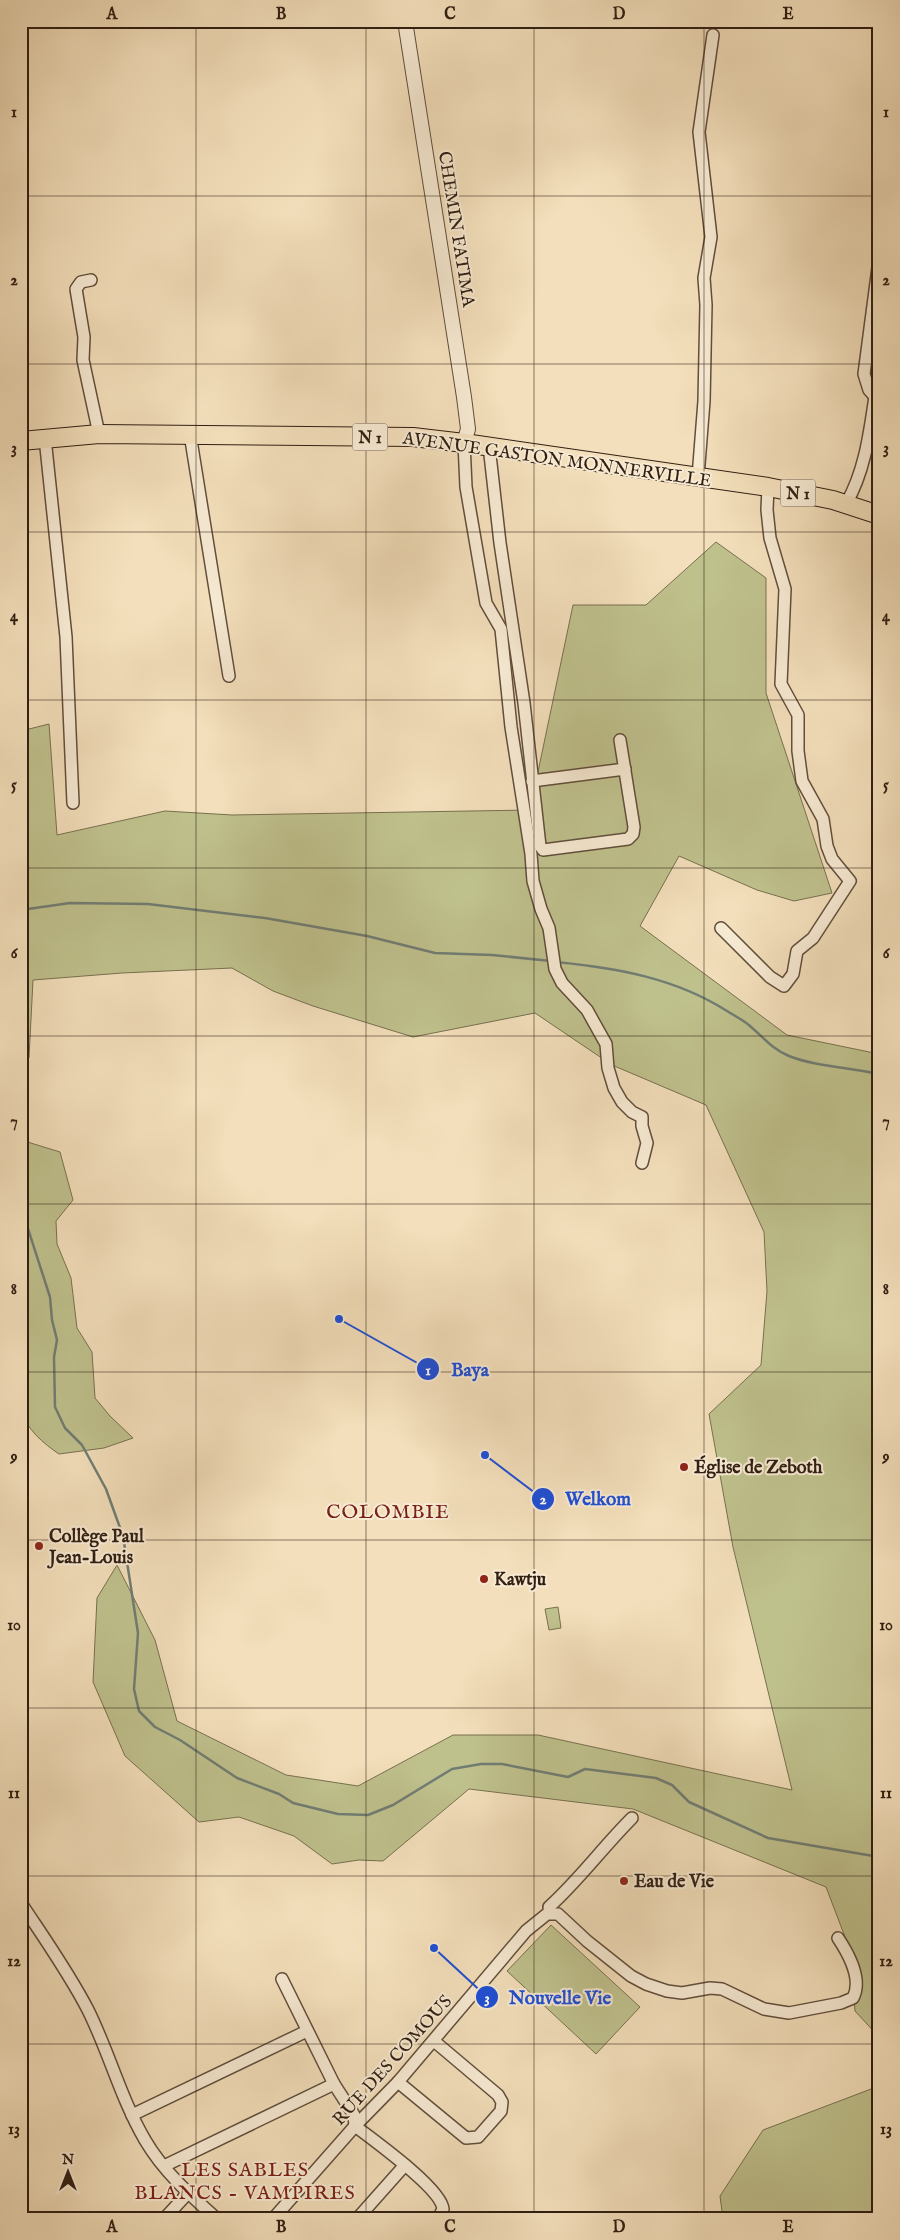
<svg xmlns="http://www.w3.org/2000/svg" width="900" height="2240" font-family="'IM FELL English',serif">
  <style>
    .green { fill: #bfc18d; stroke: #787050 }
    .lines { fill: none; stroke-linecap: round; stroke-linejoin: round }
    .stream { stroke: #717d73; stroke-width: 2.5 }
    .minor-casing { stroke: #614e3c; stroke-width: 14 }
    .tertiary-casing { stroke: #614e3c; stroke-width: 16 }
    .primary-casing { stroke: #301e12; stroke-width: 20 }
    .minor { stroke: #f7ead3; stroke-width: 11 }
    .tertiary { stroke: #f7ead3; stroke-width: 14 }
    .primary { stroke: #f3dfbb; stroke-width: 18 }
    .grid { fill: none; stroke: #301e12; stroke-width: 1; stroke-opacity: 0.55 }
    .poi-dot { fill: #8f2418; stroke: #f7ead3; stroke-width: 2 }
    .labels { text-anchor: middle; stroke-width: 4; stroke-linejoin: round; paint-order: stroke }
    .shield { fill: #f7ead3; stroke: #6c5b4c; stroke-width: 1 }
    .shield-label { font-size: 16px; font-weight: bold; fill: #301e12 }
    .street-label { font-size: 18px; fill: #301e12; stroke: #f7ead3 }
    .poi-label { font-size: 18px; font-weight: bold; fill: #301e12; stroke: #f7ead3; text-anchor: start }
    .quarter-label { font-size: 20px; letter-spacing: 1px; fill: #7a1f14; stroke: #f7ead3 }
    .leader { fill: none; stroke: #1d4ed8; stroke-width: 2 }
    .callout-dot { fill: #1d4ed8; stroke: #f7ead3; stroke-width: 2 }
    .mark-label { font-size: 15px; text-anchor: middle; font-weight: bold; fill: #fff }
    .callout-label { font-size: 19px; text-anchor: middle; font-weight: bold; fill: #1d4ed8; stroke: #f7ead3; stroke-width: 4; stroke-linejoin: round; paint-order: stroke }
    .neatline { fill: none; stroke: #301e12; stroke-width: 2 }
    .grid-label { font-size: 16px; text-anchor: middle; font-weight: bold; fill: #301e12 }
  </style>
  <rect width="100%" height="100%" fill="#f3dfbb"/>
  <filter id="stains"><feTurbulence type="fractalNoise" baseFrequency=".004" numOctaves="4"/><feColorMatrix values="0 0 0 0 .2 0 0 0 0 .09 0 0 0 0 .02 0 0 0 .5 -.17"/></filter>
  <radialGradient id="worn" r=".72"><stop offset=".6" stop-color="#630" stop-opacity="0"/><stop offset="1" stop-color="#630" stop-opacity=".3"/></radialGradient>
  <!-- green -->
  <g class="green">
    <path d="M 716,542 L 766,578 L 766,693 L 832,893 L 794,901 L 757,890 L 679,856 L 640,926 L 787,1035 L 879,1054 L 879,2037 L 855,2011 L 850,1950 L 826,1887 L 633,1809 L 469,1789 L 383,1861 L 359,1860 L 332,1864 L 294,1836 L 239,1817 L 199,1822 L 125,1756 L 93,1682 L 97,1598 L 117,1565 L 155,1640 L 177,1721 L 286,1775 L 358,1786 L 453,1735 L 538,1735 L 792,1790 L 733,1547 L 709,1414 L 761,1365 L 767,1291 L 764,1232 L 706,1105 L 612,1065 L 535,1013 L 413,1037 L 313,1006 L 273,991 L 232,968 L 122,973 L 33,980 L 29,1058 L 21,1062 L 21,731 L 49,724 L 57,835 L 165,811 L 232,815 L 530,810 L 573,605 L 646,605 Z"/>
    <path d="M 21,1140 L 60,1152 L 73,1200 L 56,1221 L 57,1244 L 71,1278 L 77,1328 L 92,1352 L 95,1398 L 110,1416 L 133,1438 L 104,1448 L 59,1454 C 43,1443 27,1430 21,1410 Z"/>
    <path d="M 558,1607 L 561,1628 L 549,1630 L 545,1609 Z"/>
    <path d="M 551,1925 L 640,2007 L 596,2054 L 507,1971 Z"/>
    <path d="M 879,2086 L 879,2219 L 723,2219 L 720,2196 L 763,2130 Z"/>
  </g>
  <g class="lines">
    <!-- stream -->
    <g class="stream">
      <path d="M 21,910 L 70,903 L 148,904 L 265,918 L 367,936 L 435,953 L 492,955 L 551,961"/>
      <path d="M 556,962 C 617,968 675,978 727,1011 C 735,1016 743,1020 750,1026 C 763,1037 772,1049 789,1056 C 817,1067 850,1067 879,1074"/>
      <path d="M 21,1207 L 50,1297 L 52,1320 L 57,1340 L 54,1357 L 55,1407 L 65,1428 L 82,1445 L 106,1489 L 123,1536 L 138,1633 L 134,1689 L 139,1711 L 155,1727 L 180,1740 L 237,1778 L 279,1794 L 293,1803 L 338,1814 L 368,1815 L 393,1805 L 452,1769 L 481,1764 L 502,1764 L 568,1777 L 585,1769 L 656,1778 L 672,1785 L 689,1802 L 768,1838 L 879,1857"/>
    </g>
    <defs>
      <g id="minor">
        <path d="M 91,280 L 81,282 L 76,289 L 84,337 L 83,360 L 99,434"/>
        <path d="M 876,398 L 869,390 L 864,374 L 879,260"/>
        <path d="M 190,434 L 229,676"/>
        <path d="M 45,438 L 66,637 L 73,803"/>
        <path d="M 464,443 L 466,487 L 486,603 L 501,629 L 511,727 L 531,854 L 533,881 L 541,909 L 549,928 L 555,969 L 562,983 L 587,1010 L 606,1044 L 608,1068 L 614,1088 L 622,1102 L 632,1112 L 642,1117 L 642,1126 L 647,1143 L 642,1163"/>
        <path d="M 489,446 L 500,543 L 524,703 L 540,846 L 543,850 L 628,839 L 633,834 L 634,827 L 620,740"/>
        <path d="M 698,477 L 704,401 L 706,305 L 704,278 L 711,237 L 699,132 L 713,35"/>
        <path d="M 846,504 C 869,464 871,416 879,371"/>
        <path d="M 532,781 L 625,769"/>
        <path d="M 721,928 L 770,977 L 784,986 L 793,974 L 797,951 L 813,938 L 850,881 L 832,859 L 827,846 L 823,819 L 802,781 L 798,751 L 798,715 L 781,684 L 785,589 L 770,538 L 767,510 L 768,487"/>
        <path d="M 21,1903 C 44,1938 69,1973 88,2010 C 109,2052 121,2099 145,2140 C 163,2171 190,2195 217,2219"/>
        <path d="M 550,1913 L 549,1907 C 579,1880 603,1847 632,1818"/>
        <path d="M 282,1979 L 334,2084 L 354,2115 L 355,2126 C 373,2140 441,2188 443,2209 L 438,2219"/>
        <path d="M 398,2082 L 466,2138 L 478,2137 L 501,2111 L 502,2102 L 498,2095 L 434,2041"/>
        <path d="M 132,2115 L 307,2031"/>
        <path d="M 164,2166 L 334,2084"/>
        <path d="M 164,2219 L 188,2193"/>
        <path d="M 273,2219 L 355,2126 L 398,2082 L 526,1931 L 547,1914 L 558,1914 L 587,1941 L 631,1976 L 646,1984 L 667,1991 L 682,1993 L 710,1988 L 722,1989 L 764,2009 L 789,2013 L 841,2003 L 853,1998 C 863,1979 848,1953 838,1938"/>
        <path d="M 357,2219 L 405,2165"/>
      </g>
      <path id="tertiary" d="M 405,21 L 464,397 L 468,429 L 464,443"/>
      <path id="primary" d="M 21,441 L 99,434 L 413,437 L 464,443 L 768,487 L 833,500 L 879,515"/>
    </defs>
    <!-- minor casing -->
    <use href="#minor" class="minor-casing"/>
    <!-- tertiary casing -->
    <use href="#tertiary" class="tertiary-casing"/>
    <!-- primary casing -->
    <use href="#primary" class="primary-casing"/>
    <!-- minor -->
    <use href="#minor" class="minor"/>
    <!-- tertiary -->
    <use href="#tertiary" class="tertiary"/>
    <!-- primary -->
    <use href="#primary" class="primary"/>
  </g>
  <!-- grid -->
  <path class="grid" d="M 196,21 L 196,2219M 366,21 L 366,2219M 534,21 L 534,2219M 704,21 L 704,2219M 21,196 L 879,196M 21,364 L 879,364M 21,532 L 879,532M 21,700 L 879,700M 21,868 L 879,868M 21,1036 L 879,1036M 21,1204 L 879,1204M 21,1372 L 879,1372M 21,1540 L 879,1540M 21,1708 L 879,1708M 21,1876 L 879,1876M 21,2044 L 879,2044"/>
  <!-- markers -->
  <g class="poi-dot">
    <circle cx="684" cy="1467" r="5"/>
    <circle cx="39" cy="1546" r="5"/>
    <circle cx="484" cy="1579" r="5"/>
    <circle cx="624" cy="1881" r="5"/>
  </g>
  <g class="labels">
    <!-- shield labels -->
    <g class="shield">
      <rect x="352.5" y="423.5" width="35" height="27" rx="4"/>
      <rect x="780.5" y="479.5" width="35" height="27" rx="4"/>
    </g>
    <g class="shield-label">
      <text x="370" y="443">N 1</text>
      <text x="798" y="499">N 1</text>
    </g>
    <!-- street labels -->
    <g class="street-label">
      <text transform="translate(457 229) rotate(81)" y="6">CHEMIN FATIMA</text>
      <text transform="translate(557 459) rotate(8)" y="6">AVENUE GASTON MONNERVILLE</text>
      <text transform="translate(392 2060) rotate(-48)" y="6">RUE DES COMOUS</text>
    </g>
    <!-- poi labels -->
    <g class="poi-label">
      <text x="694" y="1473">Église de Zeboth</text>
      <text x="49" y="1542">Collège Paul<tspan x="49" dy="21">Jean-Louis</tspan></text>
      <text x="494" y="1585">Kawtju</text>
      <text x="634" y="1887">Eau de Vie</text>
    </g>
    <!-- quarter labels -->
    <g class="quarter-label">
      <text x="388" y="1518">COLOMBIE</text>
      <text x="245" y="2176">LES SABLES<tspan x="245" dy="23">BLANCS - VAMPIRES</tspan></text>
    </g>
  </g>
  <!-- callouts -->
  <path class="leader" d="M339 1319L428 1369M485 1455L543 1499M434 1948L487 1997"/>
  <g class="callout-dot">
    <circle cx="339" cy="1319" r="5"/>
    <circle cx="485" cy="1455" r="5"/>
    <circle cx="434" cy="1948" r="5"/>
    <circle cx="428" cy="1369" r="12"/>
    <circle cx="543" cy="1499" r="12"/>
    <circle cx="487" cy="1997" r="12"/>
  </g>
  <g class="mark-label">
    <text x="428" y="1375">1</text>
    <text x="543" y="1504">2</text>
    <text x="487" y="2003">3</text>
  </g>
  <g class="callout-label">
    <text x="470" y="1376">Baya</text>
    <text x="598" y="1505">Welkom</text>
    <text x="560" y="2004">Nouvelle Vie</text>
  </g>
  <!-- margin -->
  <rect width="900" height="2240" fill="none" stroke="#f3dfbb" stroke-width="55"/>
  <!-- north arrow -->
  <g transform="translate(68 2172)" stroke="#f7ead3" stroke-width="4" paint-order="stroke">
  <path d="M0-4L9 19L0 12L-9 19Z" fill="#301e12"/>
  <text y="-8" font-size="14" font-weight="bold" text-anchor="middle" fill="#301e12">N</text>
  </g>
  <rect x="28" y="28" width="844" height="2184" class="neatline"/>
  <g class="grid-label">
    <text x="112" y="19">A</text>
    <text x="281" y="19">B</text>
    <text x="450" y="19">C</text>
    <text x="619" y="19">D</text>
    <text x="788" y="19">E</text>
    <text x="14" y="117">1</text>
    <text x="886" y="117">1</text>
    <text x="14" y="285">2</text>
    <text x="886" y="285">2</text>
    <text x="14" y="453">3</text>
    <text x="886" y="453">3</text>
    <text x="14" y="621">4</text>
    <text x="886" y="621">4</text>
    <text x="14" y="790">5</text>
    <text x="886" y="790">5</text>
    <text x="14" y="958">6</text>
    <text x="886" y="958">6</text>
    <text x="14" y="1126">7</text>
    <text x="886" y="1126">7</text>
    <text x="14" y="1294">8</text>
    <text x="886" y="1294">8</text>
    <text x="14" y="1462">9</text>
    <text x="886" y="1462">9</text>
    <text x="14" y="1630">10</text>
    <text x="886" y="1630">10</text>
    <text x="14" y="1798">11</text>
    <text x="886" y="1798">11</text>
    <text x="14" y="1966">12</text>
    <text x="886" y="1966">12</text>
    <text x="14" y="2134">13</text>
    <text x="886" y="2134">13</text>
    <text x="112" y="2232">A</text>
    <text x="281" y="2232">B</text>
    <text x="450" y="2232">C</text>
    <text x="619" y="2232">D</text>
    <text x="788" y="2232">E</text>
  </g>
  <rect width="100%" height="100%" filter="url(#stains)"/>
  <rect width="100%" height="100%" fill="url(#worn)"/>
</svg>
